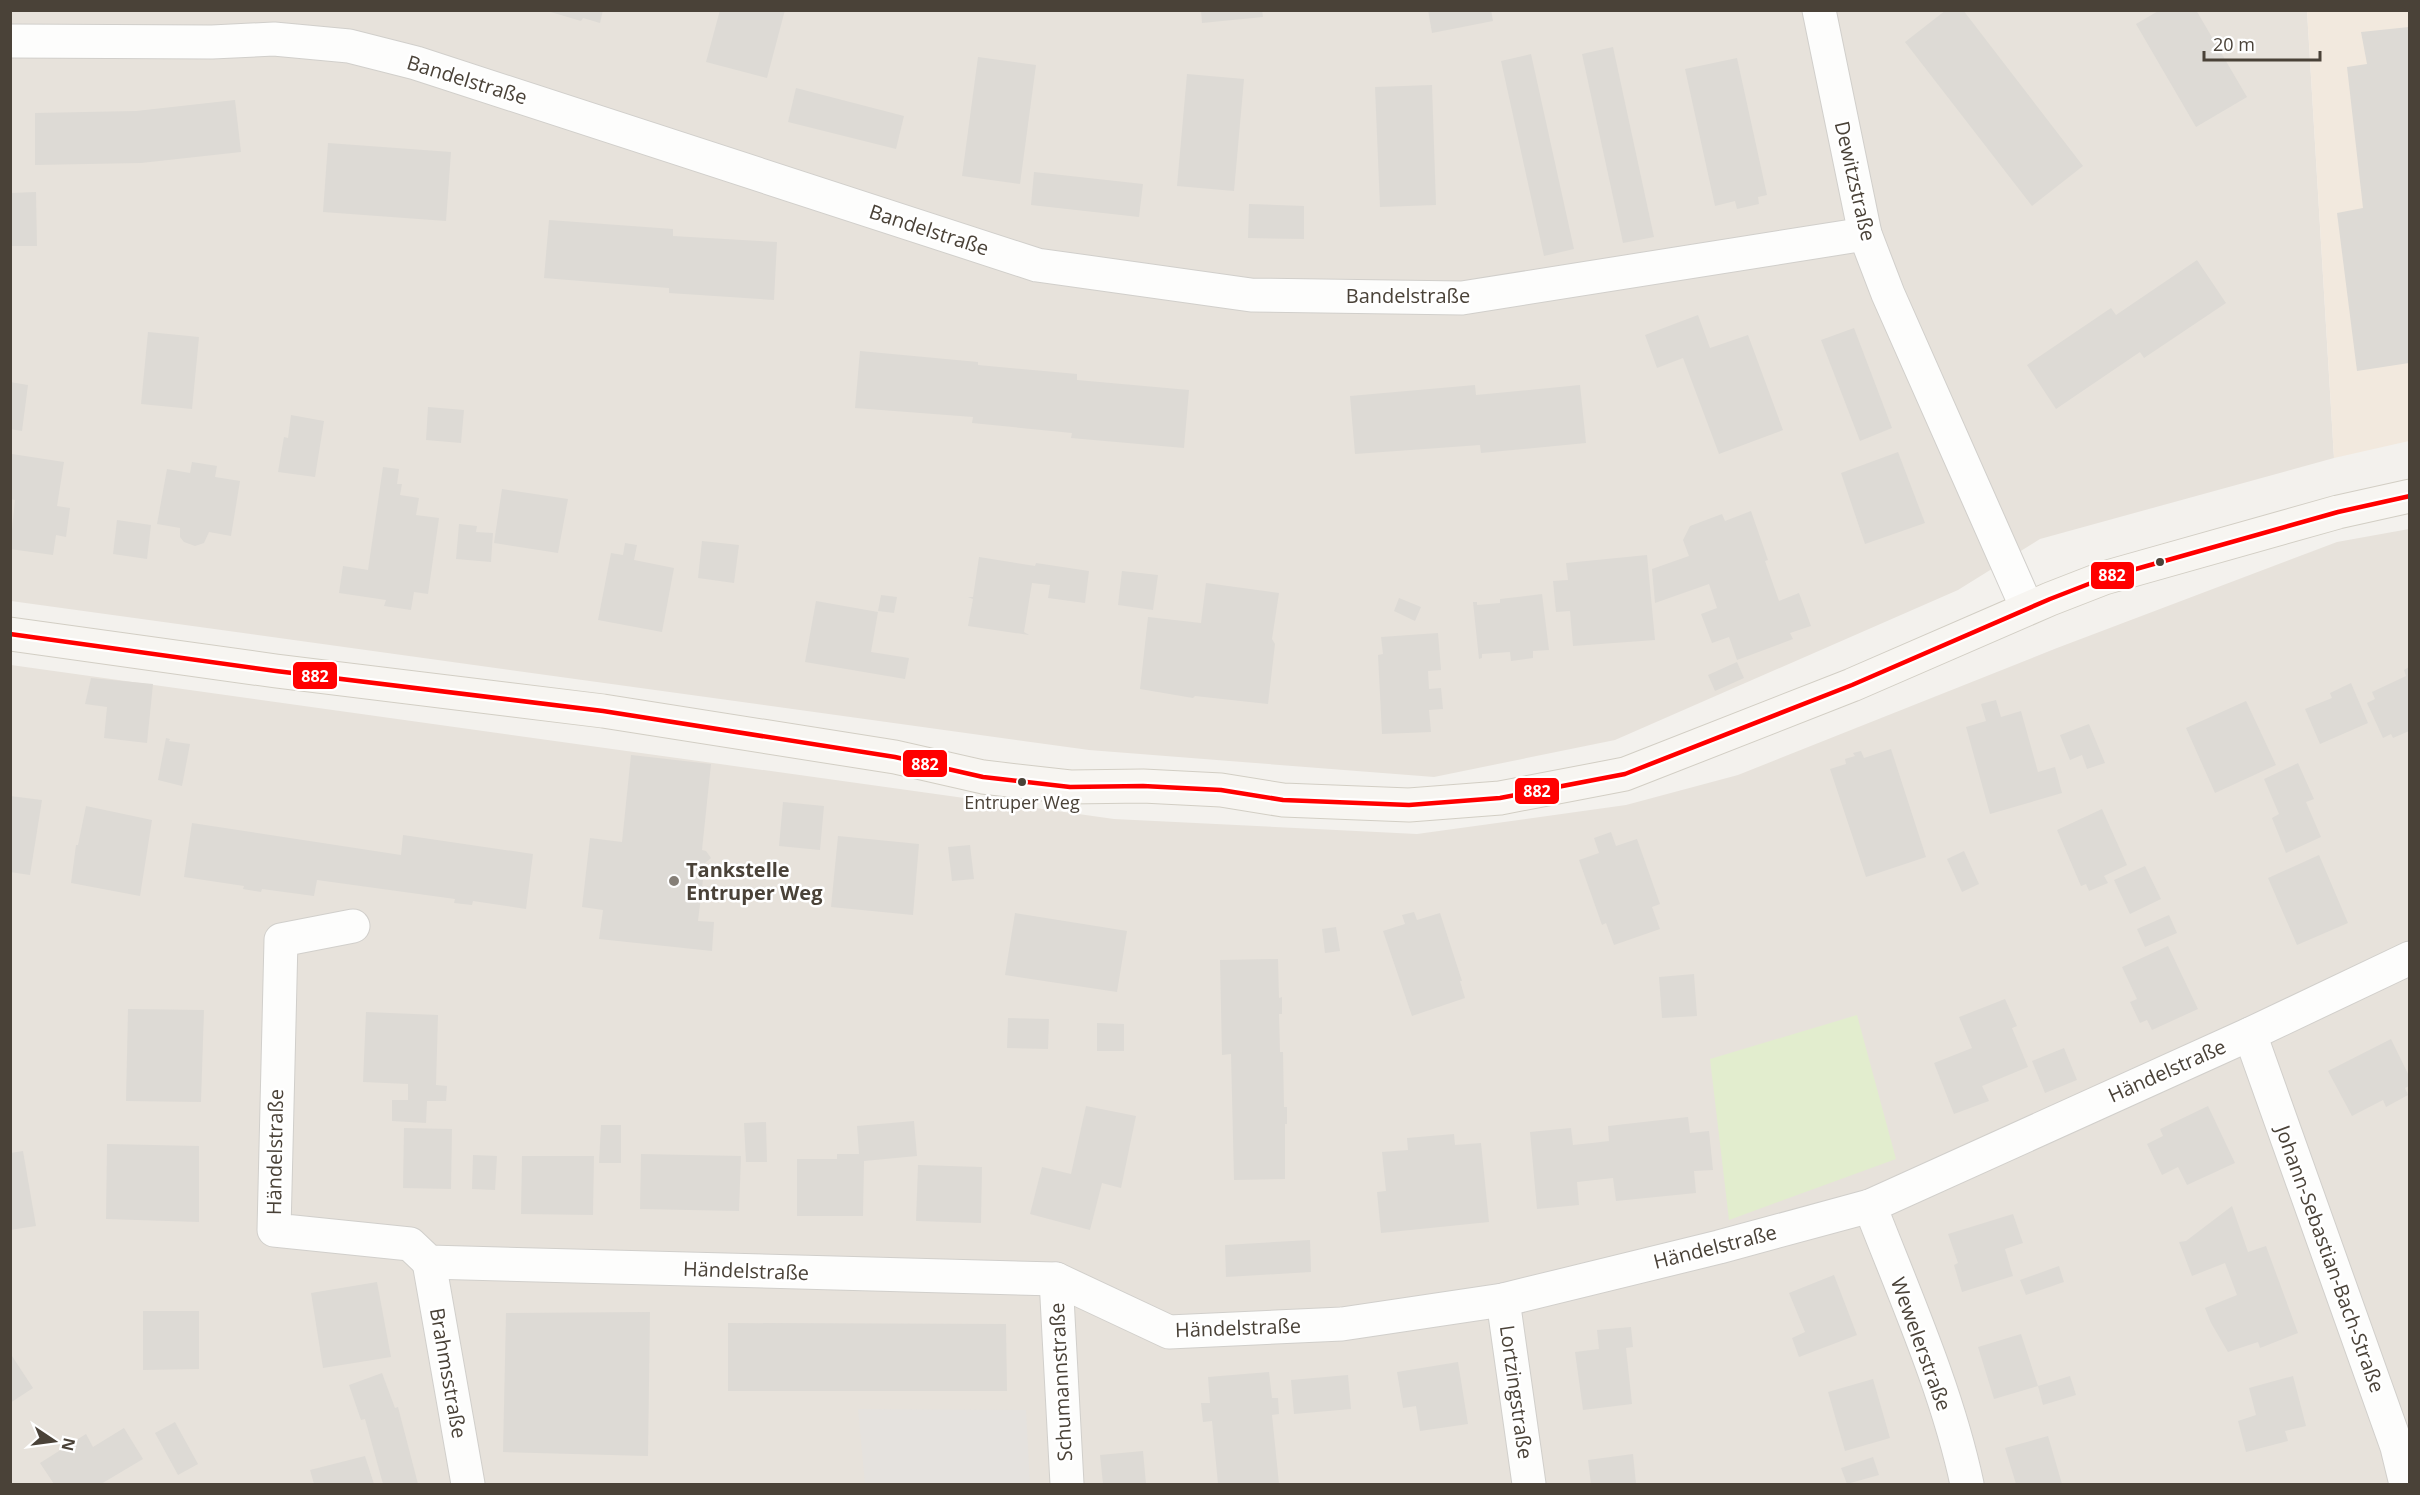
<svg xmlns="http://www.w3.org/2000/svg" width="2420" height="1495" font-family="'Open Sans',sans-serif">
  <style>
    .residential { fill: #e7e2db }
    .commercial { fill: #f2e9de }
    .green { fill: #e2edce }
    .parking { fill: #e5e2de }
    .building { fill: #dddad5 }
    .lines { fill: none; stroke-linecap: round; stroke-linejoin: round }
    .minor-casing { stroke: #d1cfcb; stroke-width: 35 }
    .secondary-casing { stroke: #d2cec4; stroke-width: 35 }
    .minor { stroke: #fdfdfc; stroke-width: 33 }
    .secondary { stroke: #f7f5f1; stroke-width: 33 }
    .bus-1-casing { stroke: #fff; stroke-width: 9 }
    .bus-1 { stroke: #f00; stroke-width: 4.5 }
    .bus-dot { fill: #4a4238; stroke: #fff; stroke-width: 2 }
    .poi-dot { fill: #857f77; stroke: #fff; stroke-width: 2 }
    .labels { text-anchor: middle; stroke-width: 5; stroke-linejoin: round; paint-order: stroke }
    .bus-label { font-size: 18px; fill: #4a4238; stroke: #fff }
    .street-label { font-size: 20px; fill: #4a4238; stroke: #fff }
    .poi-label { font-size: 20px; font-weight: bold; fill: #4a4238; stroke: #fff; text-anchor: start }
    .line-badge { stroke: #fff; stroke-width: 2 }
    .badge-label { font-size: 16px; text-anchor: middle; font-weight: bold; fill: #fff }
  </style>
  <rect width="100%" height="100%" fill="#f3f1ed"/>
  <!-- residential -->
  <g class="residential">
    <path d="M 11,11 L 2307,11 L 2334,458 L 2040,539 L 1958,590 L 1615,740 L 1434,777 L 1089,750 L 11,601 Z"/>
    <path d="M 2409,529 L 2409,1484 L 11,1484 L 11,665 L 1114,819 L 1417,834 L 1626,805 L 1738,775 L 2057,648 L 2337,542 Z"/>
  </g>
  <!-- commercial -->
  <path class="commercial" d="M 2307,11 L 2409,11 L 2409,441 L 2334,458 Z"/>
  <!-- green -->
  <path class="green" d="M 1857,1015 L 1896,1159 L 1729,1220 L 1710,1059 Z"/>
  <!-- parking -->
  <path class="parking" d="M 858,1409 L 1026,1410 L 1030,1484 L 865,1484 Z"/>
  <!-- building -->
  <g class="building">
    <path d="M 544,10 L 603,10 L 600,23 L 583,18 L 581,21 Z"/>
    <path d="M 720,10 L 785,10 L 767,78 L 706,62 Z"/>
    <path d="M 1201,10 L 1262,10 L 1263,17 L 1202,23 Z"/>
    <path d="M 1428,10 L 1491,10 L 1493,21 L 1432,33 Z"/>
    <path d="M 1946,10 L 1963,10 L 2083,166 L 2032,206 L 1905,42 Z"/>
    <path d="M 2160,10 L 2196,10 L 2247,97 L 2196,127 L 2136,24 Z"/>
    <path d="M 2409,27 L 2409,363 L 2357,371 L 2337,213 L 2363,208 L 2347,67 L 2367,64 L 2361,32 Z"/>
    <path d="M 1613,47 L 1654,237 L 1623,243 L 1582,54 Z"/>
    <path d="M 1531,54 L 1574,249 L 1544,256 L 1501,61 Z"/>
    <path d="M 978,57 L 1036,65 L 1020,184 L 962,176 Z"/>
    <path d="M 1737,58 L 1767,195 L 1758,197 L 1759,204 L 1737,209 L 1735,201 L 1715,206 L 1685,69 Z"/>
    <path d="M 1187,74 L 1244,79 L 1234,191 L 1177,186 Z"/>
    <path d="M 1432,85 L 1436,205 L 1380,207 L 1375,87 Z"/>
    <path d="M 796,88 L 904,116 L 896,149 L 788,122 Z"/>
    <path d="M 235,100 L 241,152 L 141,163 L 35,165 L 35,113 L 136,111 Z"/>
    <path d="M 328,143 L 451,152 L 446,221 L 323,212 Z"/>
    <path d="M 1034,172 L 1143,184 L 1139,217 L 1031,205 Z"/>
    <path d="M 36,192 L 37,246 L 10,246 L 10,193 Z"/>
    <path d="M 1249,204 L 1304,206 L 1304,239 L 1248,238 Z"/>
    <path d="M 549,220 L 673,229 L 673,236 L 777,242 L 774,300 L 669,293 L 669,288 L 544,278 Z"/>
    <path d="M 2197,260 L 2226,303 L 2144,358 L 2140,352 L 2056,409 L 2027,365 L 2111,308 L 2116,315 Z"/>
    <path d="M 1698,315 L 1710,348 L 1748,335 L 1783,430 L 1719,454 L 1683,358 L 1657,368 L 1645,335 Z"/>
    <path d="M 1854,328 L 1892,428 L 1860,441 L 1821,340 Z"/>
    <path d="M 148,332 L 199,337 L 192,409 L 141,404 Z"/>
    <path d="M 860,351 L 978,362 L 978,365 L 1077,374 L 1077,380 L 1189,390 L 1184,448 L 1071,438 L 1072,433 L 972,423 L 973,417 L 855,408 Z"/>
    <path d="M 10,382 L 28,385 L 22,431 L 10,429 Z"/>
    <path d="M 1475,385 L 1476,395 L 1580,385 L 1586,443 L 1481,453 L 1480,445 L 1355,454 L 1350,396 Z"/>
    <path d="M 428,407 L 464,410 L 461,443 L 426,440 Z"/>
    <path d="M 291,415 L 324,421 L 315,477 L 278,472 L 284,437 L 288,438 Z"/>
    <path d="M 1898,452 L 1925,523 L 1865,544 L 1841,473 Z"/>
    <path d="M 12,454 L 64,462 L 57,506 L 70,508 L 66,537 L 56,535 L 53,555 L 10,549 L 15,500 L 10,499 Z"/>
    <path d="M 192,462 L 217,466 L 215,477 L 240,481 L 231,536 L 209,532 L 204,543 L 195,546 L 184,542 L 180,537 L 180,528 L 157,524 L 167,469 L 190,473 Z"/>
    <path d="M 383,467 L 399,469 L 397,484 L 402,484 L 400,495 L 419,498 L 416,515 L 439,518 L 428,594 L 414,592 L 411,610 L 384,606 L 386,600 L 339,593 L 343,566 L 368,570 Z"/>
    <path d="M 502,489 L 568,499 L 558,553 L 494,543 Z"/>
    <path d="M 1751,511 L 1768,560 L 1765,561 L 1779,601 L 1799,593 L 1811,626 L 1790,633 L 1793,639 L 1737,660 L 1729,637 L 1712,643 L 1701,614 L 1717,608 L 1709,584 L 1655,603 L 1652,569 L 1689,556 L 1683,540 L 1690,526 L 1722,514 L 1725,521 Z"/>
    <path d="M 117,520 L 151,525 L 147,559 L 113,554 Z"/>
    <path d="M 459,524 L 477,526 L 476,532 L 493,533 L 491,562 L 456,559 Z"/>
    <path d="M 702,541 L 739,545 L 734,583 L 698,578 Z"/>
    <path d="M 625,543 L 637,545 L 634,560 L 674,568 L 662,632 L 598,620 L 611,553 L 623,555 Z"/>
    <path d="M 1647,555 L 1655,640 L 1573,646 L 1570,611 L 1556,612 L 1553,581 L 1568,580 L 1566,563 Z"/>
    <path d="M 979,557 L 1035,566 L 1036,563 L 1089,571 L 1085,603 L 1048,598 L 1050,585 L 1032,583 L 1024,632 L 1029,635 L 968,626 L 973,599 L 968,597 L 973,597 Z"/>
    <path d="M 1122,571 L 1158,575 L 1153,610 L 1118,605 Z"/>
    <path d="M 1206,583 L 1279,593 L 1272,639 L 1275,644 L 1268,704 L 1195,696 L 1193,698 L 1140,689 L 1148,617 L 1201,623 Z"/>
    <path d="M 1542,594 L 1549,650 L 1533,651 L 1533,658 L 1511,661 L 1510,652 L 1482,654 L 1482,658 L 1479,659 L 1473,602 L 1477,602 L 1477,605 L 1500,603 L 1500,599 Z"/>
    <path d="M 881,595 L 897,597 L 894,613 L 878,611 Z"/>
    <path d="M 1399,598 L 1421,607 L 1415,621 L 1394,611 Z"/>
    <path d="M 816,601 L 878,612 L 871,652 L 909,658 L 905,679 L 805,662 Z"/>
    <path d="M 1438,633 L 1441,670 L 1428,671 L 1429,689 L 1441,688 L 1443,709 L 1429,710 L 1431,732 L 1382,734 L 1378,655 L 1383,654 L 1381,637 Z"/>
    <path d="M 1737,662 L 1744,678 L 1715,691 L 1708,675 Z"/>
    <path d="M 2409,667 L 2409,731 L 2393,738 L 2391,734 L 2383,738 L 2367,703 L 2375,699 L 2372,692 L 2406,676 L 2404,670 Z"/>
    <path d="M 91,678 L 153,684 L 147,743 L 104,738 L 107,707 L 85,704 Z"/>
    <path d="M 2351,683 L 2368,723 L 2320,744 L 2305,709 L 2332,698 L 2330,693 Z"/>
    <path d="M 1996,700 L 2001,717 L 2021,711 L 2038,772 L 2055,767 L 2062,793 L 1990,814 L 1966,727 L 1986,721 L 1981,704 Z"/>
    <path d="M 2246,701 L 2276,765 L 2215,793 L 2186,728 Z"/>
    <path d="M 2089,724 L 2105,763 L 2087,769 L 2082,755 L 2070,760 L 2060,735 Z"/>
    <path d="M 166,738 L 170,739 L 169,741 L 190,744 L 182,786 L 158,780 Z"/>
    <path d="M 1891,749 L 1926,857 L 1866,877 L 1830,769 L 1846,764 L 1845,759 L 1855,756 L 1853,753 L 1861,751 L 1864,758 Z"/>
    <path d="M 631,755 L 711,764 L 702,850 L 706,851 L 711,858 L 705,863 L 698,921 L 714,922 L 712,951 L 599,939 L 603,910 L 582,907 L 590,838 L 622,842 Z"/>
    <path d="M 2298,763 L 2314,799 L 2306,802 L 2321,837 L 2286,853 L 2272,818 L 2279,814 L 2264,779 Z"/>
    <path d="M 10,796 L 42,800 L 30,875 L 10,872 Z"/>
    <path d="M 783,802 L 824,806 L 820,850 L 779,846 Z"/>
    <path d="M 86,806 L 152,820 L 140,896 L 71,883 L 76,845 L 78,845 Z"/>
    <path d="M 2102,809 L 2127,865 L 2104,876 L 2108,883 L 2089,891 L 2086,884 L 2081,886 L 2057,830 Z"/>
    <path d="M 192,823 L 401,855 L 403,835 L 533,854 L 526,909 L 473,901 L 472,905 L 454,903 L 455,899 L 317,880 L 314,896 L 262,889 L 261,892 L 243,889 L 244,886 L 184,877 Z"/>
    <path d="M 1611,832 L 1616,846 L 1637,839 L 1660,904 L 1652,907 L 1660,929 L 1614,945 L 1606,923 L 1602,925 L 1579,860 L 1599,853 L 1594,838 Z"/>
    <path d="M 838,836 L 919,844 L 913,915 L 831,907 Z"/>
    <path d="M 970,845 L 974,879 L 952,881 L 948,847 Z"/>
    <path d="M 1964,851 L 1979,884 L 1962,892 L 1947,859 Z"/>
    <path d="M 2319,855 L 2348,923 L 2297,945 L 2268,878 Z"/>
    <path d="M 2145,866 L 2161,899 L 2130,914 L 2114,880 Z"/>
    <path d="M 1414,912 L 1417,920 L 1440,913 L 1462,981 L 1460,981 L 1465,998 L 1412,1016 L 1383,931 L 1405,924 L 1402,915 Z"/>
    <path d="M 1015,913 L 1127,931 L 1117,992 L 1005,975 Z"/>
    <path d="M 2169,915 L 2177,933 L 2145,947 L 2137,929 Z"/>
    <path d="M 1336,927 L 1340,951 L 1325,953 L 1322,929 Z"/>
    <path d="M 2168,946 L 2198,1009 L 2152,1030 L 2147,1020 L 2140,1023 L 2130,1002 L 2137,999 L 2122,967 Z"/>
    <path d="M 1278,959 L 1279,998 L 1282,997 L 1282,1014 L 1279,1014 L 1280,1052 L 1283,1052 L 1284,1107 L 1287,1107 L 1287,1124 L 1285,1124 L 1285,1179 L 1234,1180 L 1231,1054 L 1222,1055 L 1220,960 Z"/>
    <path d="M 1694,974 L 1697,1016 L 1662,1018 L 1659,977 Z"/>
    <path d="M 2005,999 L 2017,1026 L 2012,1028 L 2028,1067 L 1982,1086 L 1989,1101 L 1954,1114 L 1934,1063 L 1972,1048 L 1959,1017 Z"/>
    <path d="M 128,1009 L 204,1010 L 201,1102 L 126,1101 Z"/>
    <path d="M 366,1012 L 438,1015 L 436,1085 L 447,1086 L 446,1101 L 427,1101 L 426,1123 L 392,1121 L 392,1100 L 408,1100 L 408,1084 L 363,1082 Z"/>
    <path d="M 1008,1018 L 1049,1019 L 1048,1049 L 1007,1048 Z"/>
    <path d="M 1097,1023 L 1124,1024 L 1124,1051 L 1097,1051 Z"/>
    <path d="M 2391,1039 L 2409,1076 L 2409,1086 L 2405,1088 L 2408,1095 L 2386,1107 L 2383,1100 L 2352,1116 L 2328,1071 Z"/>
    <path d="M 2064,1048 L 2077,1080 L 2045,1093 L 2032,1061 Z"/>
    <path d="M 1086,1106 L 1136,1116 L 1121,1188 L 1102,1183 L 1090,1230 L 1030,1214 L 1042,1167 L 1071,1174 Z"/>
    <path d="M 2208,1106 L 2235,1163 L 2187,1185 L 2178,1167 L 2162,1175 L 2147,1144 L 2163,1136 L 2160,1129 Z"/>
    <path d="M 1688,1117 L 1690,1133 L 1709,1131 L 1713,1170 L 1694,1171 L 1696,1193 L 1616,1201 L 1613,1178 L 1577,1182 L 1579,1205 L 1537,1209 L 1530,1132 L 1571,1128 L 1573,1145 L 1592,1143 L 1609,1141 L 1608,1126 Z"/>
    <path d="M 914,1121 L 917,1156 L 864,1161 L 863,1216 L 797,1216 L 797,1159 L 837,1159 L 837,1154 L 859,1154 L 857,1126 Z"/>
    <path d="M 766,1122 L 767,1162 L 746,1162 L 744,1123 Z"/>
    <path d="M 601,1125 L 621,1125 L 621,1163 L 599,1163 Z"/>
    <path d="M 404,1128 L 452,1129 L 451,1189 L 403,1188 Z"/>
    <path d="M 1454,1134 L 1455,1145 L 1481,1143 L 1489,1222 L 1381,1233 L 1377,1192 L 1386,1191 L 1382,1152 L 1408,1150 L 1407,1138 Z"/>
    <path d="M 107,1144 L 199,1146 L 199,1222 L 106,1219 Z"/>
    <path d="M 23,1151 L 36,1226 L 10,1230 L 10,1153 Z"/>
    <path d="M 641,1154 L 741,1156 L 739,1211 L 640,1209 Z"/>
    <path d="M 473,1155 L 497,1156 L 495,1190 L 472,1189 Z"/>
    <path d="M 522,1156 L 594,1156 L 593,1215 L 521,1214 Z"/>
    <path d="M 918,1165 L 982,1167 L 981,1223 L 916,1221 Z"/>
    <path d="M 2232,1206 L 2248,1252 L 2266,1246 L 2298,1333 L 2260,1348 L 2258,1342 L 2228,1352 L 2211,1323 L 2205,1308 L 2237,1295 L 2225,1263 L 2192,1276 L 2179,1242 L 2186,1241 Z"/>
    <path d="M 2013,1214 L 2023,1243 L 2005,1249 L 2013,1276 L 1962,1292 L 1954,1265 L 1958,1263 L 1948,1234 Z"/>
    <path d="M 1310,1240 L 1311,1272 L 1226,1277 L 1225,1245 Z"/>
    <path d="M 2059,1266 L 2064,1282 L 2026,1295 L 2020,1280 Z"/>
    <path d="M 1834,1275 L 1857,1335 L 1799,1357 L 1792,1338 L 1805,1332 L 1789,1293 Z"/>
    <path d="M 377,1282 L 391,1357 L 323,1368 L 311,1293 Z"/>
    <path d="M 143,1311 L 199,1311 L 199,1369 L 143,1370 Z"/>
    <path d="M 650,1312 L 648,1456 L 503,1452 L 506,1313 Z"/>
    <path d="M 728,1323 L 1006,1324 L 1007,1391 L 728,1391 Z"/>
    <path d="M 1631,1327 L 1633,1347 L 1626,1348 L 1632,1404 L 1583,1410 L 1575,1352 L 1599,1349 L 1597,1330 Z"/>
    <path d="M 2021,1334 L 2038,1386 L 1994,1399 L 1978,1347 Z"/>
    <path d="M 10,1353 L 33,1388 L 10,1403 Z"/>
    <path d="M 1458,1362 L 1468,1424 L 1420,1431 L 1416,1406 L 1403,1408 L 1397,1372 Z"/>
    <path d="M 1269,1372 L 1272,1398 L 1278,1398 L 1279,1414 L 1272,1415 L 1279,1484 L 1218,1484 L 1212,1421 L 1203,1422 L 1201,1403 L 1210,1403 L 1208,1377 Z"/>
    <path d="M 382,1373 L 395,1408 L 398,1407 L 418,1484 L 383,1484 L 365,1419 L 361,1420 L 349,1385 Z"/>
    <path d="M 1348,1375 L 1351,1409 L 1294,1414 L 1291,1380 Z"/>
    <path d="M 2070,1376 L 2076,1395 L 2043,1405 L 2038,1386 Z"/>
    <path d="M 2293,1376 L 2306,1426 L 2285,1431 L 2288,1441 L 2246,1452 L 2238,1421 L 2256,1415 L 2249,1388 Z"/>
    <path d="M 1873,1379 L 1890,1438 L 1845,1451 L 1828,1392 Z"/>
    <path d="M 175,1422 L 198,1464 L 178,1475 L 155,1433 Z"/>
    <path d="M 124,1428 L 143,1459 L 101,1484 L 54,1484 L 40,1463 L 86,1434 L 93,1447 Z"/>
    <path d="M 2048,1436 L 2062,1484 L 2016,1484 L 2005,1448 Z"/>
    <path d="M 1143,1451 L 1146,1484 L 1103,1484 L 1100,1455 Z"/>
    <path d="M 1633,1454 L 1636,1484 L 1591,1484 L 1588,1460 Z"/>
    <path d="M 365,1456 L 374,1484 L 314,1484 L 310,1470 Z"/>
    <path d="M 1873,1457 L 1879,1475 L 1847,1484 L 1841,1468 Z"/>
  </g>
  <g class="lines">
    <defs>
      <g id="minor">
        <path d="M 1819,10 L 1865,234 L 1888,294 L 2027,608"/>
        <path d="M 10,41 L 212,42 L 274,39 L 349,46 L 416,63 L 1037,265 L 1251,295 L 1462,298 L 1865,234"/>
        <path d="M 353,926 L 281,940 L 274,1230 L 410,1244 L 429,1262 L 1056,1279 L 1169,1332 L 1342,1324 L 1503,1300 L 1719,1247 L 1870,1206 L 2250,1034 L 2410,958"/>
        <path d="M 2250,1034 L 2397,1447 L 2406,1484"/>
        <path d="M 1870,1206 C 1905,1296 1947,1390 1967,1484"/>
        <path d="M 429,1262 L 468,1484"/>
        <path d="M 1056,1279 L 1067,1484"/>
        <path d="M 1503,1300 L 1529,1484"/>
      </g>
      <path id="secondary" d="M 10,634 L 276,671 L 603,711 L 895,757 L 983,777 L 1070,787 L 1143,786 L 1221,790 L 1283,800 L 1409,805 L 1500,798 L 1625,774 L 1852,685 L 2050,599 L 2104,578 L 2338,512 L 2410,496"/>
    </defs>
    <!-- minor casing -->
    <use href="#minor" class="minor-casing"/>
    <!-- secondary casing -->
    <use href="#secondary" class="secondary-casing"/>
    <!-- minor -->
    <use href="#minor" class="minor"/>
    <!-- secondary -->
    <use href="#secondary" class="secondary"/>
    <defs>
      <path id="bus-1" d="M 10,634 L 276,671 L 603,711 L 895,757 L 983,777 L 1070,787 L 1143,786 L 1221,790 L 1283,800 L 1409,805 L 1500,798 L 1625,774 L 1852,685 L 2050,599 L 2104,578 L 2338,512 L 2410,496"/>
    </defs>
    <!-- bus-1 casing -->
    <use href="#bus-1" class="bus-1-casing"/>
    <!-- bus-1 -->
    <use href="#bus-1" class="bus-1"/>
  </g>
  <!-- markers -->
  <g class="bus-dot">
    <circle cx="2160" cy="562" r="5"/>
    <circle cx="1022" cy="782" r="5"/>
  </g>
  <circle class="poi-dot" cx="674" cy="881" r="6"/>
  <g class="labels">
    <!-- bus labels -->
    <g class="bus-label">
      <text x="1022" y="809">Entruper Weg</text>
    </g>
    <!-- street labels -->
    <g class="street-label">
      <text transform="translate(467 80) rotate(17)" y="7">Bandelstraße</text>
      <text transform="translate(1855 181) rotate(77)" y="7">Dewitzstraße</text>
      <text transform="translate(929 230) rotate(18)" y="7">Bandelstraße</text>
      <text x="1408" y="303">Bandelstraße</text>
      <text transform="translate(2167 1071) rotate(-24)" y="7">Händelstraße</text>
      <text transform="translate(275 1152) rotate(-89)" y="7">Händelstraße</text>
      <text transform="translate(1715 1247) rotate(-14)" y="7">Händelstraße</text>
      <text transform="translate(2330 1259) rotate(70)" y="7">Johann-Sebastian-Bach-Straße</text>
      <text transform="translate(746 1271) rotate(2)" y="7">Händelstraße</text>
      <text transform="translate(1238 1328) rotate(-2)" y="7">Händelstraße</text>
      <text transform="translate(1921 1344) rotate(70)" y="7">Wewelerstraße</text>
      <text transform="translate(448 1373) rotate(80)" y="7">Brahmsstraße</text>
      <text transform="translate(1061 1382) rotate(-93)" y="7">Schumannstraße</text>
      <text transform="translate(1516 1392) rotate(82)" y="7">Lortzingstraße</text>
    </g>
    <!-- poi labels -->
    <g class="poi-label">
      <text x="686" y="877">Tankstelle<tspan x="686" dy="23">Entruper Weg</tspan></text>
    </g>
  </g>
  <g class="line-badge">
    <rect x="2090" y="561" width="45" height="29" rx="6" fill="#f00"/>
    <rect x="292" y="661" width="46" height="29" rx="6" fill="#f00"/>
    <rect x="902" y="749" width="46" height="29" rx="6" fill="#f00"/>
    <rect x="1514" y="777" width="46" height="28" rx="6" fill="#f00"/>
  </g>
  <g class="badge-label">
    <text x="2112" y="581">882</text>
    <text x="315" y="682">882</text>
    <text x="925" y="770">882</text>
    <text x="1537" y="797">882</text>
  </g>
  <!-- border -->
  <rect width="2420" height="1495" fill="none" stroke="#4a4238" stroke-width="24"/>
  <!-- north arrow -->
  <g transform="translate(54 1441) rotate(103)" stroke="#ffffff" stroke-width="4.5" paint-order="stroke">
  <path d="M0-4.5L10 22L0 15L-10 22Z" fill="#4a4238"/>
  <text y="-9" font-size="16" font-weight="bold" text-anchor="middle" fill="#4a4238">N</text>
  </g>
  <!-- scale -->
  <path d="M2204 51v9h116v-9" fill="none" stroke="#4a4238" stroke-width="3"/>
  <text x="2213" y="51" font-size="18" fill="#4a4238" stroke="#ffffff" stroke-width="4.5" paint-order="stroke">20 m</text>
</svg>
